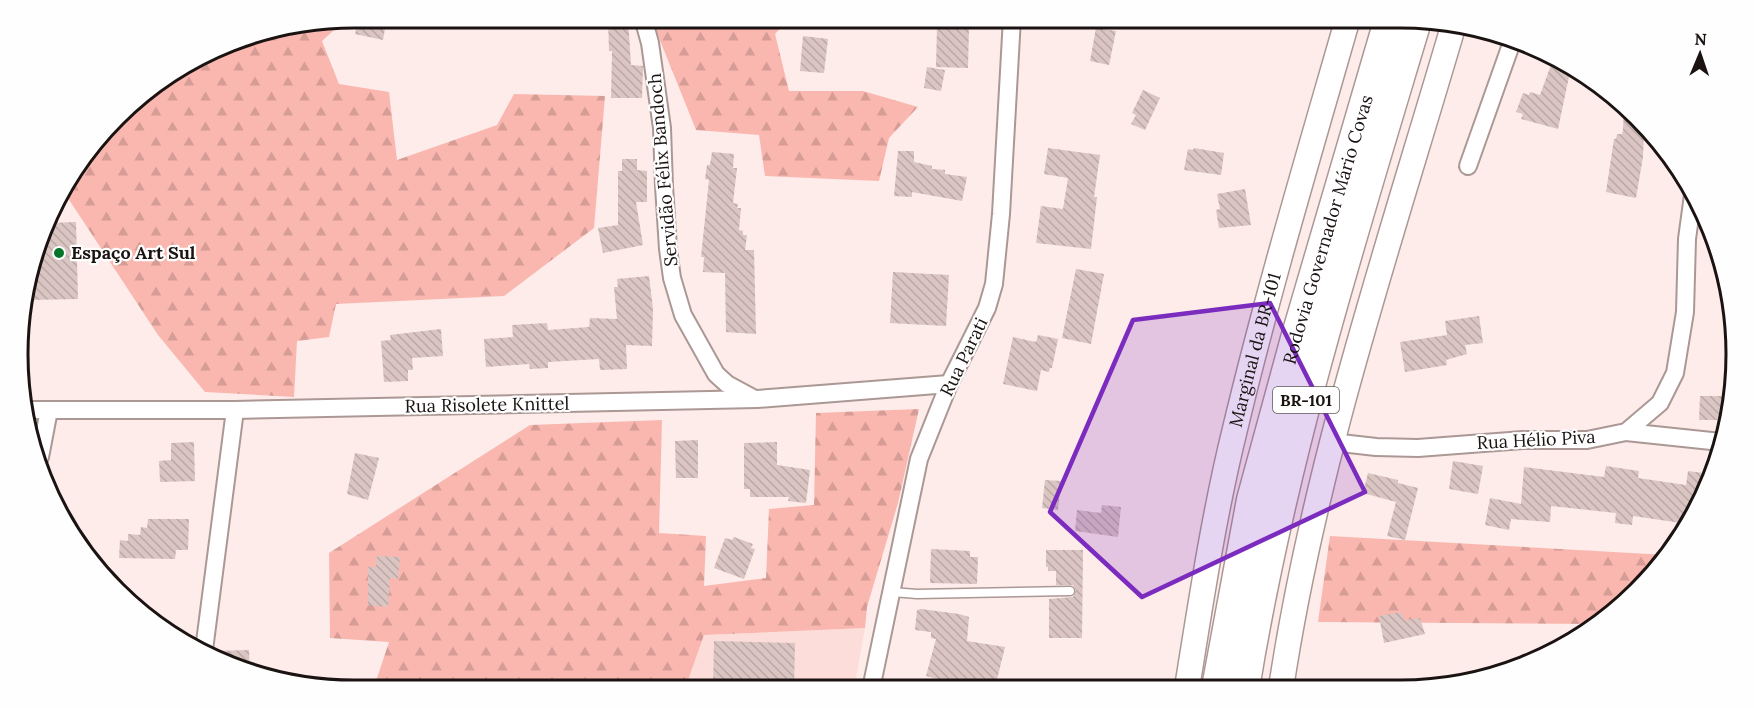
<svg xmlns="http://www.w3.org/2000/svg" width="1754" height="708" font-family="Lora,serif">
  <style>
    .built { fill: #fcddda }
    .forest { fill: url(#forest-firs) }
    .building { fill: url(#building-back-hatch) }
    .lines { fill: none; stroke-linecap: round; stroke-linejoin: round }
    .service-casing { stroke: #ab9895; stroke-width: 11 }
    .minor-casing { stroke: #ab9895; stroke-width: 20 }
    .secondary-casing { stroke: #ab9895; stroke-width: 27 }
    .motorway-casing { stroke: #ab9895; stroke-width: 33 }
    .service { stroke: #fff; stroke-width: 8 }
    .minor { stroke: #fff; stroke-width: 16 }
    .secondary { stroke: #fff; stroke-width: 24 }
    .motorway { stroke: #fff; stroke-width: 30 }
    .marked { fill: #7b2cbf; fill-opacity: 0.2; stroke: #7b2cbf; stroke-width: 4.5; stroke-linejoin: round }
    .poi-dot { fill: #047529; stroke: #fefefe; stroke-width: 2 }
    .labels { text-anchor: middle; stroke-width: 4.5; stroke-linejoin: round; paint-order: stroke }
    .shield { fill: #fefefe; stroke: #5e5a59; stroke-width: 1.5 }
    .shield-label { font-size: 16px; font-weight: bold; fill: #1a1312 }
    .street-label { font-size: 18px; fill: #1a1312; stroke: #fefefe }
    .poi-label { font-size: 18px; font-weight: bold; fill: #1a1312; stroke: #fefefe; text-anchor: start }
    .rim { fill: none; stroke: #1a1312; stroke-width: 3 }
  </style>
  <defs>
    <pattern id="forest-firs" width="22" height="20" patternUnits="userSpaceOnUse" patternTransform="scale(1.5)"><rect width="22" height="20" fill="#fab7af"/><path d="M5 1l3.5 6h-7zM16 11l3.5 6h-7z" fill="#d69c96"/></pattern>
    <pattern id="building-back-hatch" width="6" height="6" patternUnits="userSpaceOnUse" patternTransform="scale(1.5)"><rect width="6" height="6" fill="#dac5c2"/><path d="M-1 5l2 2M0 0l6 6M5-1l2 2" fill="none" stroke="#baa8a6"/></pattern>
  </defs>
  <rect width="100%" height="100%" fill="#fdecea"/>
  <!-- built -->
  <path class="built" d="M 865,628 L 854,689 L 685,689 L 704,635 Z"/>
  <!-- forest -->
  <g class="forest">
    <path d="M 651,18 L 790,18 L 775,34 L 789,91 L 863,91 L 918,107 L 889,138 L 879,181 L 765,176 L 759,135 L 696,130 Z"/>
    <path d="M 346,19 L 322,41 L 339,84 L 389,92 L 397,160 L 497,125 L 514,94 L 605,96 L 594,228 L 504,296 L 336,304 L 329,337 L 297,341 L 294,397 L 205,392 L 158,335 L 62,189 L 63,186 L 133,101 L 246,36 Z"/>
    <path d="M 919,409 L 898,503 L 867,607 L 865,628 L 704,635 L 685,689 L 373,690 L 389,642 L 330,638 L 329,553 L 530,425 L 662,420 L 659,533 L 706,536 L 704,586 L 766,578 L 769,509 L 814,505 L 816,413 Z"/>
    <path d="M 1330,536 L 1667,555 L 1621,607 L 1596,624 L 1318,622 Z"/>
  </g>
  <!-- building -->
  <g class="building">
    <path d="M 359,18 L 386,23 L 383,40 L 355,34 Z"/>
    <path d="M 608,18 L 628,18 L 631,65 L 643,66 L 642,98 L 611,98 L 612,51 L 609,51 Z"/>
    <path d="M 937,27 L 969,28 L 968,68 L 936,67 Z"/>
    <path d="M 1096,28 L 1116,31 L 1109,65 L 1090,61 Z"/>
    <path d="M 803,36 L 828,39 L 824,73 L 800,71 Z"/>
    <path d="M 1552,62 L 1570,72 L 1558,129 L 1521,119 L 1523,114 L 1516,112 L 1523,93 L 1529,95 L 1530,92 L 1540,95 Z"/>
    <path d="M 927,67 L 945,70 L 941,91 L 924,88 Z"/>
    <path d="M 1143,90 L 1160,98 L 1145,130 L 1131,124 L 1136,115 L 1132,113 Z"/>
    <path d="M 1624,104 L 1644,131 L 1643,157 L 1636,198 L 1606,192 L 1614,139 L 1616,139 L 1617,134 L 1622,134 L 1623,130 Z"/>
    <path d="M 1048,148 L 1100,155 L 1094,197 L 1097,197 L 1091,249 L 1036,243 L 1041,206 L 1063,209 L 1068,178 L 1044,174 Z"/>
    <path d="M 1194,148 L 1224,153 L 1221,175 L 1184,170 L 1188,149 L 1193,150 Z"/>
    <path d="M 898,151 L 914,151 L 914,162 L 932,166 L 932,169 L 945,170 L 945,174 L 967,177 L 962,201 L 912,192 L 912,197 L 894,196 Z"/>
    <path d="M 712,152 L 734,154 L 733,168 L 737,168 L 733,203 L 738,204 L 737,208 L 741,208 L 739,230 L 743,231 L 743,235 L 747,235 L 745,250 L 754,250 L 756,334 L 726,332 L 725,273 L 703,272 L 704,257 L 701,257 L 709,180 L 705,179 L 707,165 L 710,165 Z"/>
    <path d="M 622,159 L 637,159 L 637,170 L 647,171 L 647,202 L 636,202 L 643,245 L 603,253 L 598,228 L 618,225 L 618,171 L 622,171 Z"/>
    <path d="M 1245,189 L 1251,225 L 1219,228 L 1216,210 L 1220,209 L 1217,194 Z"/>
    <path d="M 76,222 L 78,299 L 30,300 L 30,284 L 50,223 Z"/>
    <path d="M 1076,269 L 1104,274 L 1091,344 L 1062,338 Z"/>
    <path d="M 893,272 L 949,275 L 946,326 L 890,323 Z"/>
    <path d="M 649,276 L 653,309 L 652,346 L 626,345 L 627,369 L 600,370 L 599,359 L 548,362 L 548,368 L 530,369 L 529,364 L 486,367 L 484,339 L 513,337 L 512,325 L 547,323 L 548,330 L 589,327 L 590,318 L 617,319 L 614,287 L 618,287 L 617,279 Z"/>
    <path d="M 1479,316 L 1483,343 L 1465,345 L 1467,354 L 1446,360 L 1447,365 L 1405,372 L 1400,342 L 1447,335 L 1445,321 Z"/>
    <path d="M 441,329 L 443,356 L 412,358 L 413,370 L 408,370 L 408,381 L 384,382 L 381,341 L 391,340 L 390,335 Z"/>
    <path d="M 1038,335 L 1058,339 L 1052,368 L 1050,368 L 1049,372 L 1041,370 L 1037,391 L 1003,384 L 1013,337 L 1036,342 Z"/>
    <path d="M 1700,396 L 1727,396 L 1724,420 L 1699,420 Z"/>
    <path d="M 698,440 L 698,478 L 676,478 L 675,441 Z"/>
    <path d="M 194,442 L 195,481 L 160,482 L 159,461 L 171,460 L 171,443 Z"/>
    <path d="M 777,442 L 777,465 L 810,470 L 806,503 L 788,501 L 789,497 L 750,497 L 750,489 L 744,489 L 744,443 Z"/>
    <path d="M 355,453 L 379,458 L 368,500 L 347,494 Z"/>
    <path d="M 1453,461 L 1483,466 L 1478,494 L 1449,489 Z"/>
    <path d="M 1606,466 L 1639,471 L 1638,478 L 1686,485 L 1688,471 L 1712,474 L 1688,524 L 1633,516 L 1632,525 L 1615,523 L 1616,513 L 1551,506 L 1550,522 L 1511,519 L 1509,530 L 1485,525 L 1490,498 L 1521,504 L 1524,467 L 1604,477 Z"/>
    <path d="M 1368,473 L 1398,480 L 1398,483 L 1418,488 L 1405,540 L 1387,536 L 1396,502 L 1363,493 Z"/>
    <path d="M 1045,480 L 1061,481 L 1058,510 L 1042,508 Z"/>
    <path d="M 1102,505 L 1121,507 L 1118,537 L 1075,531 L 1077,510 L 1101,513 Z"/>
    <path d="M 148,519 L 189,519 L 188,550 L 176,550 L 175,559 L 119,558 L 120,540 L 128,541 L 128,534 L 140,535 L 141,527 L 147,528 Z"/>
    <path d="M 734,537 L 753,544 L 751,548 L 755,549 L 744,579 L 714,568 L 725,538 L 732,540 Z"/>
    <path d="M 931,549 L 970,551 L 970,557 L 978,557 L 977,584 L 930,583 Z"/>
    <path d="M 1046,550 L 1083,550 L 1082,638 L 1049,638 L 1049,599 L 1073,597 L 1076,590 L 1073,585 L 1056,585 L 1056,571 L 1048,571 L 1048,567 L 1046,567 Z"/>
    <path d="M 377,556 L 400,557 L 398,579 L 390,578 L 388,607 L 368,605 L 368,567 L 376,567 Z"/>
    <path d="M 921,609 L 959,614 L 969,617 L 967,641 L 1005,647 L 995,688 L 976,688 L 926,676 L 936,639 L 931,638 L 931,632 L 915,630 L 917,610 Z"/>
    <path d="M 1401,612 L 1404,620 L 1420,618 L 1425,634 L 1384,643 L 1379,616 Z"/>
    <path d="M 714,641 L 795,643 L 794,689 L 713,688 Z"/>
    <path d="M 249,650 L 250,673 L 213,655 L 214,651 Z"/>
  </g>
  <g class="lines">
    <defs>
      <path id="service" d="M 892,592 L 917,594 L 1070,591"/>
      <g id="minor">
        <path d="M 643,18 L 650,43 L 662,128 L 664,186 L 668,249 L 672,278 L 683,315 L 716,374 L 727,384 L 753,398"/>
        <path d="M 1468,166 L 1513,39"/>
        <path d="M 24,410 L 235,410 L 757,399 L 949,384"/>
        <path d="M 1626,432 L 1721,442"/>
        <path d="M 1332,442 L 1376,447 L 1418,448 L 1523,440 L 1587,440 L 1626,432 L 1660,403 L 1675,373 L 1685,312 L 1687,239 L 1693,195"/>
        <path d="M 40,457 L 49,410"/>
        <path d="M 204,650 L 235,410"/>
        <path d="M 871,689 L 919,459 L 949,384 L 987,308 L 994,284 L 1001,214 L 1012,18"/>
      </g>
      <g id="secondary">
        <path id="s1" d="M 1187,688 C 1201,601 1214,514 1235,429 C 1268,291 1309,154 1348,18"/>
        <path d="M 1281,688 C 1315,462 1389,245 1453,27"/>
      </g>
      <g id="motorway">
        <path id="s2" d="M 1217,688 L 1252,500 L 1297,335 L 1390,18"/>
        <path d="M 1244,688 C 1281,460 1350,241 1416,21"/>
      </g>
    </defs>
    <!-- service casing -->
    <use href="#service" class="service-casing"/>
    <!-- minor casing -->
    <use href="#minor" class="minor-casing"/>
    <!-- secondary casing -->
    <use href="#secondary" class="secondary-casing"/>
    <!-- motorway casing -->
    <use href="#motorway" class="motorway-casing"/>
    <!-- service -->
    <use href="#service" class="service"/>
    <!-- minor -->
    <use href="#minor" class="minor"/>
    <!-- secondary -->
    <use href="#secondary" class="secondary"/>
    <!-- motorway -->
    <use href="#motorway" class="motorway"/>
  </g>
  <!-- marked area -->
  <path class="marked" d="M 1270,303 L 1365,492 L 1142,597 L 1050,512 L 1133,320 Z"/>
  <!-- markers -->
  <circle class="poi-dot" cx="59" cy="253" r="6"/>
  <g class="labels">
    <!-- shield labels -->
    <rect class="shield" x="1273" y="387" width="66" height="26" rx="4.5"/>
    <g class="shield-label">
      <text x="1306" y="406">BR-101</text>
    </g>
    <!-- street labels -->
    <g class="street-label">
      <text transform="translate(663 170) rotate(-95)" y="6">Servidão Félix Bandoch</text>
      <text dy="6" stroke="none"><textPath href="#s2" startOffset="472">Rodovia Governador Mário Covas</textPath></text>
      <text dy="6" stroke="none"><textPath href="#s1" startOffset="345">Marginal da BR-101</textPath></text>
      <text transform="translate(964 357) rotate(-64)" y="6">Rua Parati</text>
      <text transform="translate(487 405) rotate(-1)" y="6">Rua Risolete Knittel</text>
      <text transform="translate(1536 440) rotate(-3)" y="6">Rua Hélio Piva</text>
    </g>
    <!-- poi labels -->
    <g class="poi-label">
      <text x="71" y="259">Espaço Art Sul</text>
    </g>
  </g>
  <!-- crop -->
  <path d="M0 0H1754V708H0ZM354 28H1400A326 326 0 0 1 1726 354V354A326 326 0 0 1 1400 680H354A326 326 0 0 1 28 354V354A326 326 0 0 1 354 28Z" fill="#fefefe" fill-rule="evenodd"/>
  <path class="rim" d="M354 28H1400A326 326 0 0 1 1726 354V354A326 326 0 0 1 1400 680H354A326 326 0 0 1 28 354V354A326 326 0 0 1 354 28Z"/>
  <!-- north arrow -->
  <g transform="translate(1700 54) rotate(2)" stroke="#fefefe" stroke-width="4.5" paint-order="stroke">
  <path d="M0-4.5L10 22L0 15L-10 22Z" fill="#1a1312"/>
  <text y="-9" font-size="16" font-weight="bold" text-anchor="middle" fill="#1a1312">N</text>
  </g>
</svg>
